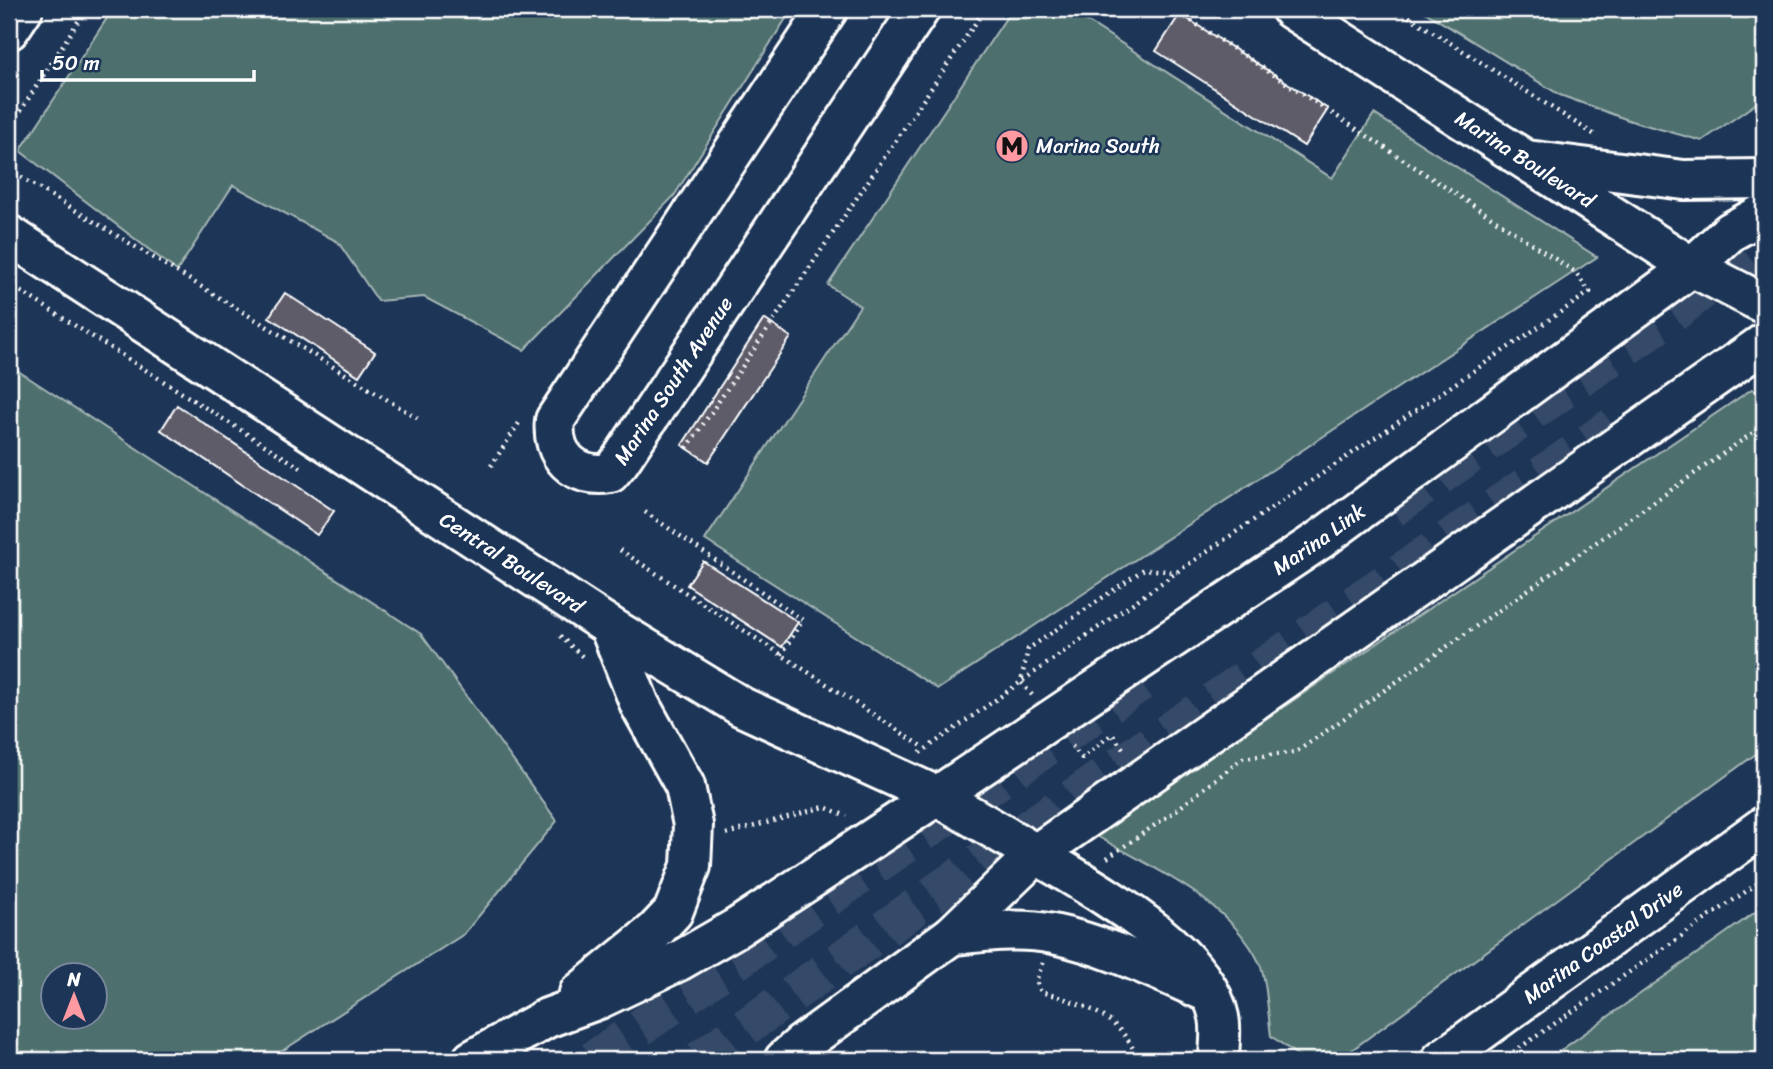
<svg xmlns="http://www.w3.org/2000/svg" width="1773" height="1069" font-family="Sriracha,sans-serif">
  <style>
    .green { fill: #4e6f6e; stroke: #a6b7b6; stroke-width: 2; fill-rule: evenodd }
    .building { fill: #5e5c6a; stroke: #fff; stroke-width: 2 }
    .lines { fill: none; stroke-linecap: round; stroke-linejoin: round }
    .highway-tunnel { stroke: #344968; stroke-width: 38; stroke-dasharray: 38 19; stroke-linecap: butt }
    .secondary-casing { stroke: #fff; stroke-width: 44 }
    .primary-casing { stroke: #fff; stroke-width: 44 }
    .highway-casing { stroke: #fff; stroke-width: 44 }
    .path { stroke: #fff; stroke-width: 4.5; stroke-dasharray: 2 5; stroke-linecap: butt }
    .secondary { stroke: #1d3557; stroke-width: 38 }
    .primary { stroke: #1d3557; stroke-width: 38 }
    .highway { stroke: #1d3557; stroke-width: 38 }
    .labels { text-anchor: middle; stroke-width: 5; stroke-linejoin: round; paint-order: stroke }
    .poi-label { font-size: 21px; fill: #fff; stroke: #1d3557; text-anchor: start }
    .street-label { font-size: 21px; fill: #fff; stroke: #1d3557 }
  </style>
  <rect width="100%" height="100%" fill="#1d3557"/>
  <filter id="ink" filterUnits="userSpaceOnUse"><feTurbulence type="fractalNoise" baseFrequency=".0143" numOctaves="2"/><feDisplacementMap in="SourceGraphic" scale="14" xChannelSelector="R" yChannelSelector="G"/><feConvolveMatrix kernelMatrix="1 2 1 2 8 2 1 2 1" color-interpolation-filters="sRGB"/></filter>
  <g filter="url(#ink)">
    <!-- green -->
    <g class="green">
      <path d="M 113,9 L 792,9 L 674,196 L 524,350 L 424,297 L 378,301 L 338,242 L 233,185 L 177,271 L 20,151 Z"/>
      <path d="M 1012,9 L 1068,9 L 1332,178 L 1374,114 L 1597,257 L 938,689 L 705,540 L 860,306 L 828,285 Z"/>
      <path d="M 1420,9 L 1764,9 L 1764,98 L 1702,141 L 1631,121 L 1560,95 Z"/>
      <path d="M 9,365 L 421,634 L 557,821 L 464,934 L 268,1060 L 9,1060 ZM 94,974 L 94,1016 L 52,1016 L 52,974 Z"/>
      <path d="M 1752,389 L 1764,396 L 1764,748 L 1338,1060 L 1304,1060 L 1271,1036 C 1268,1016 1267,979 1259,962 C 1228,899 1152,868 1095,835 Z"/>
      <path d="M 1764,906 L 1764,1060 L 1547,1060 Z"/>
    </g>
    <!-- building -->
    <g class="building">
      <path d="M 1180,14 L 1328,109 L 1304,146 L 1156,51 Z"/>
      <path d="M 285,293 L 375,352 L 359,376 L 269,317 Z"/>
      <path d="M 764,319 L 791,337 L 708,462 L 682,445 Z"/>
      <path d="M 177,405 L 334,511 L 317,535 L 161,430 Z"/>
      <path d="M 703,561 L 798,622 L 782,647 L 687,585 Z"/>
    </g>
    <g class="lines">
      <!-- highway-tunnel -->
      <g class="highway-tunnel">
        <path d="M 1392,509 L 1658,325 L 1764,243"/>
        <path d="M 593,1060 L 1153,674"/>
        <path d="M 699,1060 L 972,867 L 1613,426"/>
      </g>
      <defs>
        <g id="secondary">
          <path id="s1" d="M 828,9 L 555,420 C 551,455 574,479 610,473 L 620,461 L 920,9"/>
          <path d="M 9,30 L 23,9"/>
          <path d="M 1036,854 C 1091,888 1205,948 1219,1017 C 1222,1031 1219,1047 1219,1060"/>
          <path id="s2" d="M 1441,1060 L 1764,826"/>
        </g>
        <g id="primary">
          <path id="s3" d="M 1291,9 L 1692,267 L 1764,304"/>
          <path id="s4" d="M 9,235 L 609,626 L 742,707 L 937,796 L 1036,854 L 1764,343"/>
          <path id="s5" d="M 937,796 L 1321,539 L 1692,267"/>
        </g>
        <g id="highway">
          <path d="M 1527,160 L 1684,180 L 1764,179"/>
          <path d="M 1692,267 L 1730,232 L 1764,213"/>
          <path d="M 952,935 C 985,932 1020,927 1053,934 C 1107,945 1158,971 1209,993"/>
          <path d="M 579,993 L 654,932 L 673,912 L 691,866 L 693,825 L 685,786 L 640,705 L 609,626"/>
          <path d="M 472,1060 L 547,1018 L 599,999 L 679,961 L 738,927 L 937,796"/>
          <path d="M 784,1060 L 802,1044 L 952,935 L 1036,854"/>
        </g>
      </defs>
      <!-- secondary casing -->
      <use href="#secondary" class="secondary-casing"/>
      <!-- primary casing -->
      <use href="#primary" class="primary-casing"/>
      <!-- highway casing -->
      <use href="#highway" class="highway-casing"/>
      <!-- path -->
      <g class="path">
        <path d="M 1397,9 L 1595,135"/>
        <path d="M 9,129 L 86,9"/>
        <path d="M 9,170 L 419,419"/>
        <path d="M 9,284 L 301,468"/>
        <path d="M 687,448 L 985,9"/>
        <path d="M 491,466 L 521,420"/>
        <path d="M 645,512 L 803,620 L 781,655"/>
        <path d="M 620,550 L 925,748"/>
        <path d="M 560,636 L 585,659"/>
        <path d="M 1032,695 L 1021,682 L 1028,649 L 1144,569 L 1177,572"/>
        <path d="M 1072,746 L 1082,758 L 1112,734 L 1125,751"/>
        <path d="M 920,753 L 1177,572 L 1590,292 L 1575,272 L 1173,9"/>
        <path d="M 726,834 L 824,807 L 847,816"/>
        <path d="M 1107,858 L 1174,812 L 1243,758 L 1296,752 L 1764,425"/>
        <path d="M 1043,963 L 1036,981 L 1041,992 C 1082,1003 1122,1016 1138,1060"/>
        <path d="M 1502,1060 L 1764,879"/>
      </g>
      <!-- secondary -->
      <use href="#secondary" class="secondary"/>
      <!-- primary -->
      <use href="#primary" class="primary"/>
      <!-- highway -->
      <use href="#highway" class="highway"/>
    </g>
  </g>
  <!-- icons -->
  <defs>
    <symbol id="metro-disc" viewBox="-11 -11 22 22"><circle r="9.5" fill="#ff9aa2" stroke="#1d3557"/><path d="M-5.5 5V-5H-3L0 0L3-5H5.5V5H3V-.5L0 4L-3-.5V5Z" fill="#111"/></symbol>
  </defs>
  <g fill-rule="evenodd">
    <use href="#metro-disc" x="993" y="127" width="38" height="38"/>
  </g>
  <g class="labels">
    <!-- poi labels -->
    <g class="poi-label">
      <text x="1036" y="153">Marina South</text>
    </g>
    <!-- street labels -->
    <g class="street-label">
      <text dy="7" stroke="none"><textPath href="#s3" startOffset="278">Marina Boulevard</textPath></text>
      <text dy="7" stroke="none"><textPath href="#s1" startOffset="696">Marina South Avenue</textPath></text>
      <text dy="7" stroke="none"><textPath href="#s5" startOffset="460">Marina Link</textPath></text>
      <text dy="7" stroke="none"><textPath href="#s4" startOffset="600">Central Boulevard</textPath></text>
      <text dy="7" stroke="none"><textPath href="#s2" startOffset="200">Marina Coastal Drive</textPath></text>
    </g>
  </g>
  <!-- margin -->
  <rect width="1773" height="1069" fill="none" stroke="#1d3557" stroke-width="35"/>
  <rect x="18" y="18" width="1738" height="1034" fill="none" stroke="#fff" stroke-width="2.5" filter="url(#ink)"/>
  <!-- north arrow -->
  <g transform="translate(74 996)"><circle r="33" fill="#1d3557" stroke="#77869a" stroke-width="2"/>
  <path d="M0-5L12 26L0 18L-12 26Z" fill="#ff9aa2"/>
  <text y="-10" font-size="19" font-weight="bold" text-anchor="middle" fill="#ffffff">N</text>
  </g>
  <!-- scale -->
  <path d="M42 70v10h212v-10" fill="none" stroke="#ffffff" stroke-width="3.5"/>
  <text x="52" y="70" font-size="21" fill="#ffffff" stroke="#1d3557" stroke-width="5" paint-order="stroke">50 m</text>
</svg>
